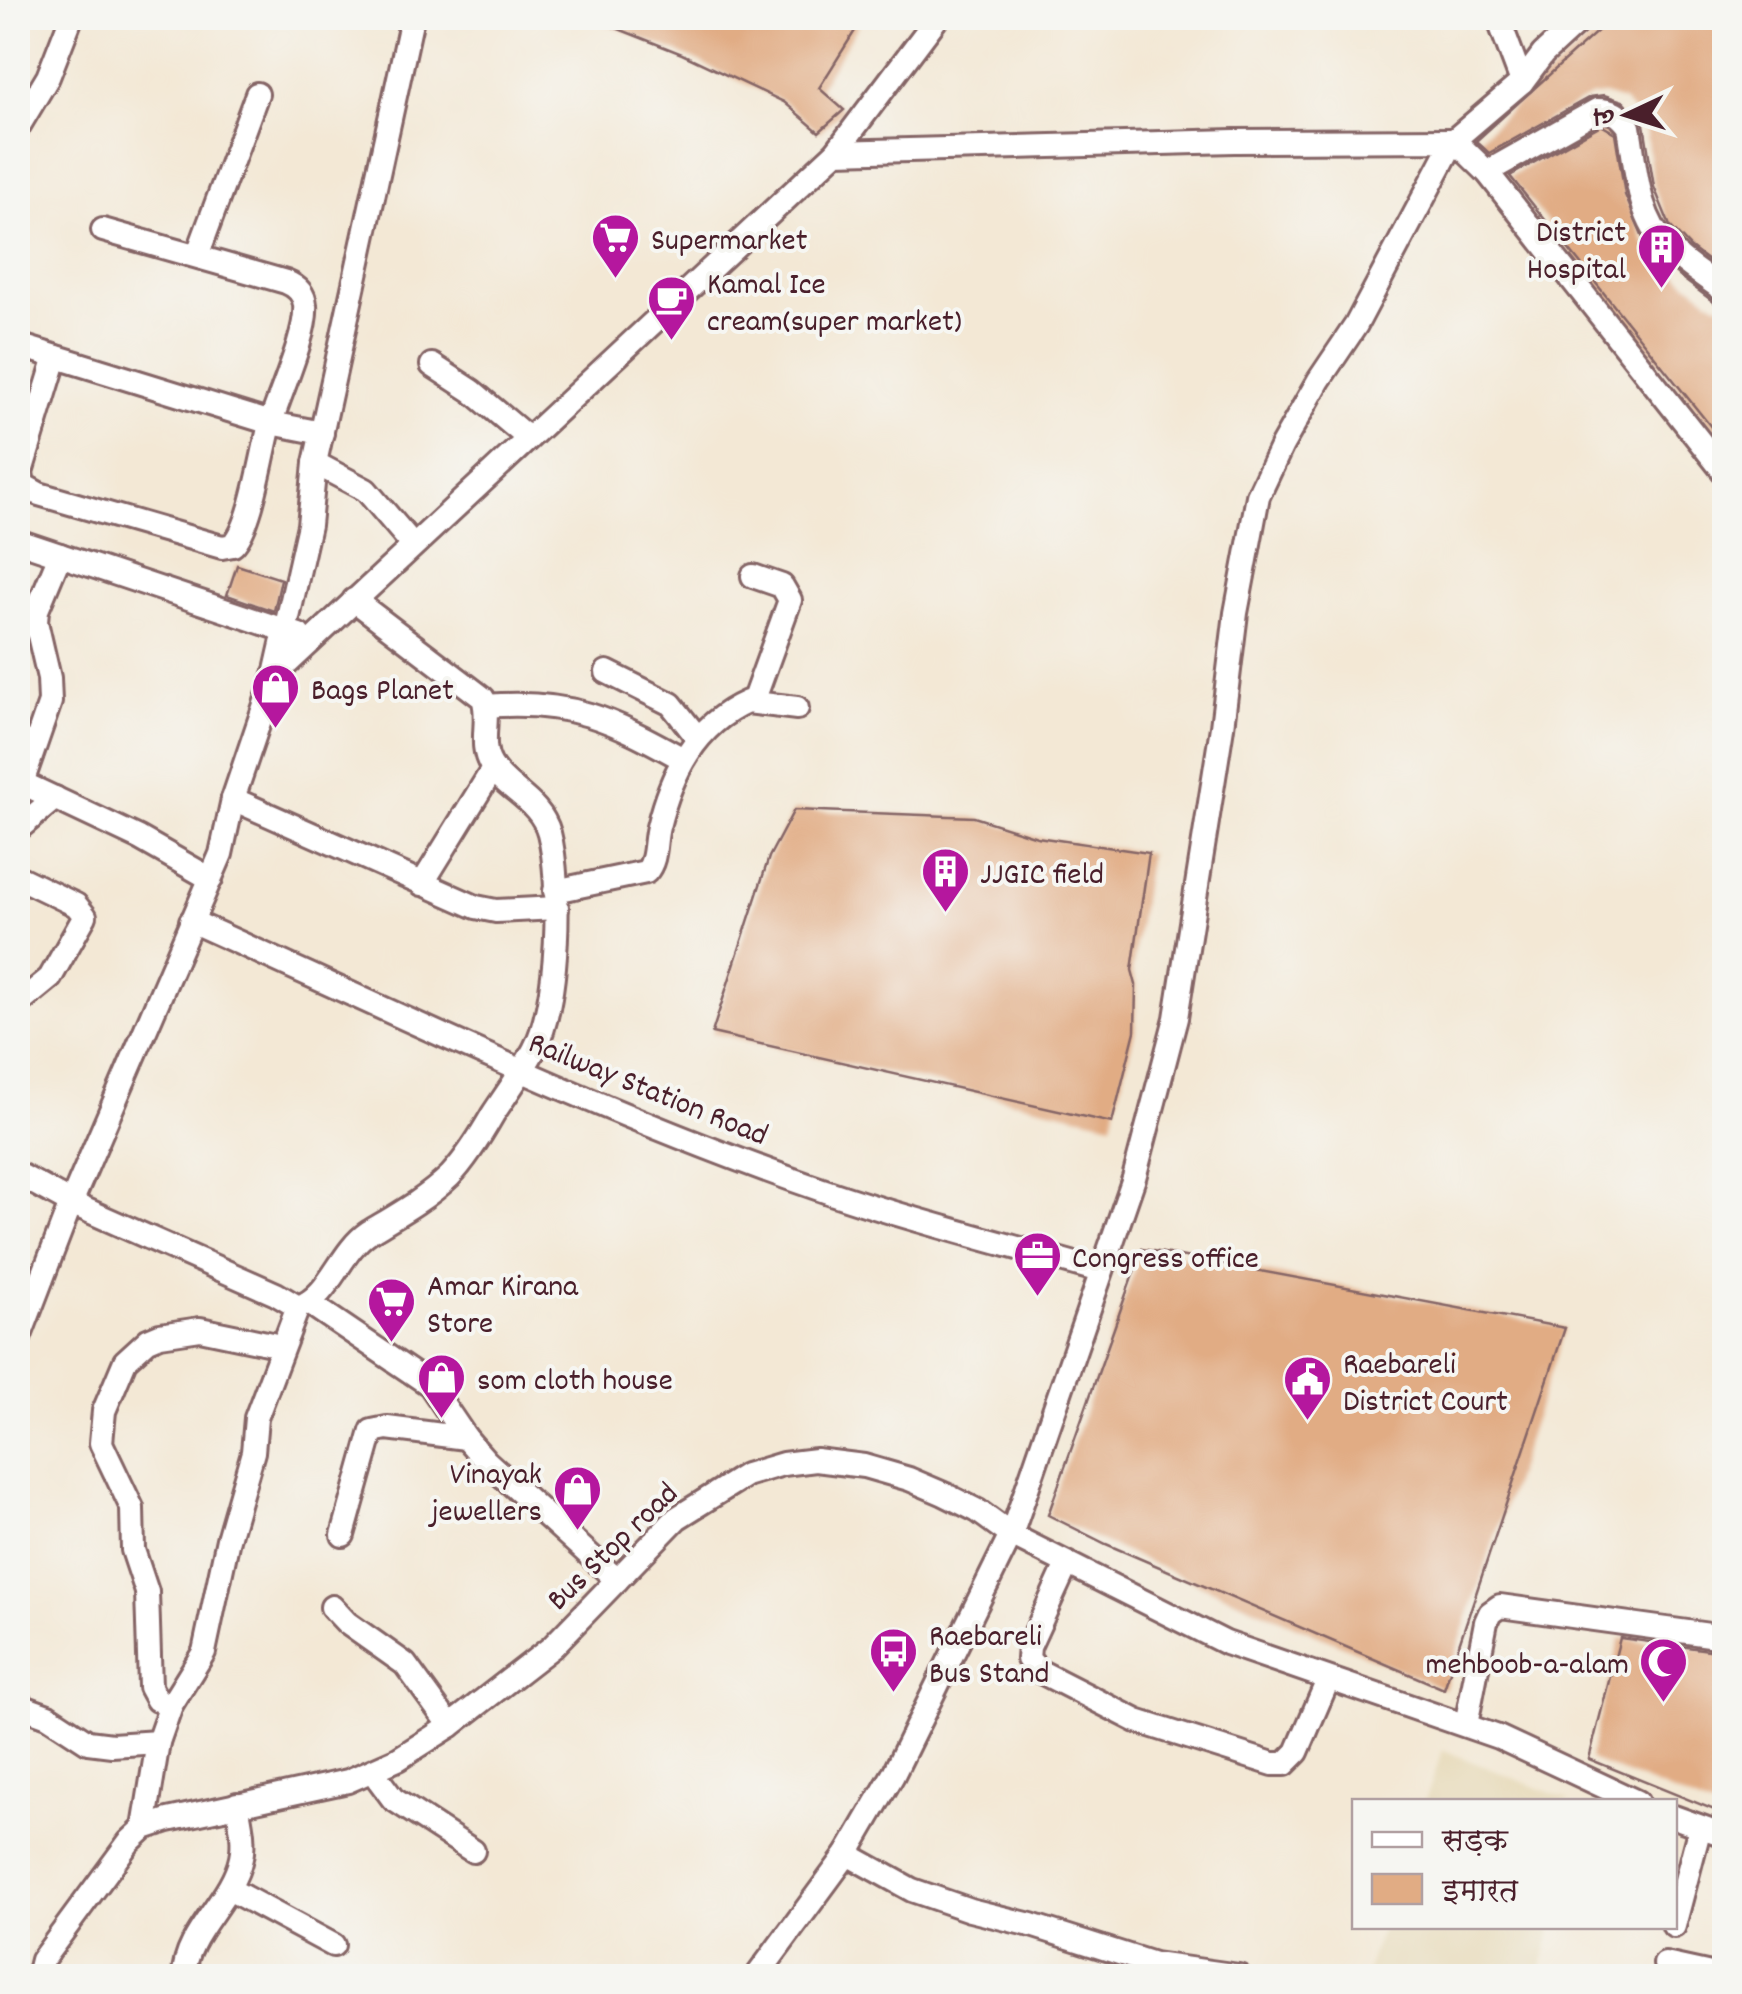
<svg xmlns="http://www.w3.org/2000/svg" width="1742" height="1994" font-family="Dekko,'Playpen Sans Deva',sans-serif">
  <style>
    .built { fill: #e7daba }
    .building { fill: #e1ac84 }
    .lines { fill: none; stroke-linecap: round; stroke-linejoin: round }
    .minor-casing { stroke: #856566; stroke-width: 28 }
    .minor { stroke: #fff; stroke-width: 22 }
    .labels { text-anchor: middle; stroke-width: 8; stroke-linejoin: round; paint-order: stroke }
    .poi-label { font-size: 32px; fill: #4a1f2b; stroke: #f6f6f2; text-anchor: start }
    .street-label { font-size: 32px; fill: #4a1f2b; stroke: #f6f6f2 }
  </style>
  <rect width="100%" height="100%" fill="#f6f6f2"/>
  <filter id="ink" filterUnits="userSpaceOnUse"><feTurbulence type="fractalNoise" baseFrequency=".01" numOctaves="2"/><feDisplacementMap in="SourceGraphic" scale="20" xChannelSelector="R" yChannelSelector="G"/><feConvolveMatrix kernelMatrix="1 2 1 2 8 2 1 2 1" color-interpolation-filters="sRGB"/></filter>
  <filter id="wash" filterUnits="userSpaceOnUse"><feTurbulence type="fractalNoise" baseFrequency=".0048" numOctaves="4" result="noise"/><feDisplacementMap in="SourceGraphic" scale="40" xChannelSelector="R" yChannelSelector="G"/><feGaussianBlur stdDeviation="2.25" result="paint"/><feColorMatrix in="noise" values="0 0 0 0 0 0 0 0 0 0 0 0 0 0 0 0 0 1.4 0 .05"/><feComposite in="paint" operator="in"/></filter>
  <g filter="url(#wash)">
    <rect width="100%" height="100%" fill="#f3e8d5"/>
    <!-- built -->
    <g class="built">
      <path d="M 1443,1750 L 1571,1801 L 1425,1801 Z"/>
      <path d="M 1382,1927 L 1382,1926 L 1552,1927 L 1540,1976 L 1365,1976 Z"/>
    </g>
    <g id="blocks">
      <!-- building -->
      <g class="building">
        <path d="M 591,18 L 863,18 L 819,88 L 844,110 L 819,132 L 784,102 L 682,54 Z"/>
        <path d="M 1612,18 L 1724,18 L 1724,273 L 1691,248 L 1670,226 L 1654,187 L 1644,124 L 1623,101 L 1604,95 L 1590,97 L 1489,153 L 1476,141 Z"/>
        <path d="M 1601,125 L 1615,133 L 1625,195 L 1645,243 L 1679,276 L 1715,303 L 1724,306 L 1724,443 L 1510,176 Z"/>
        <path d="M 237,565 L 281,579 L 274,611 L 227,595 Z"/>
        <path d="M 794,810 L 974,817 L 1037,837 L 1149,853 L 1132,970 L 1136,985 L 1135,1031 L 1112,1123 L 712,1033 L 769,857 Z"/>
        <path d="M 1142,1249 L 1565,1328 L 1444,1689 L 1106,1544 L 1048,1515 Z"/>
        <path d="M 1620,1638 L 1724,1652 L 1724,1814 L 1589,1759 Z"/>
      </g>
    </g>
  </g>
  <g filter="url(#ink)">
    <use href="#blocks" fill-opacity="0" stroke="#856566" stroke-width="2.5"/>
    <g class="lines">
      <defs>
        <g id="minor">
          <path d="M 1498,18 L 1522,82"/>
          <path d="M 18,127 L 48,77 L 71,18"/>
          <path d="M 836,152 L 1234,141 L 1454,140 L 1487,172 L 1724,472"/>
          <path d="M 1487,172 L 1597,110 C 1612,110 1620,114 1629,127 C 1636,167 1637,217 1668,247 C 1684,264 1706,277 1724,291"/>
          <path d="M 197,256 L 257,94"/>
          <path d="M 18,345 L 271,423 L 322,433"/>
          <path d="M 56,357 L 21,472 L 23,485 L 39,494 L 222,547 L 233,545 C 252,526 262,454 270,425 C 279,395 308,332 305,305 C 304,293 296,286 286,282 L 103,230"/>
          <path d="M 432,365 L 472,391 L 528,438"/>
          <path d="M 315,463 L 366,490 L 413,545"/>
          <path d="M 18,541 L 299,635"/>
          <path d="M 607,672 L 671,704 L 697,737"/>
          <path d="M 275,675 L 309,525 L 315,463 L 412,18"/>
          <path d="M 753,702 L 790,600 L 782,586 L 753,576"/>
          <path d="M 486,706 C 570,699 611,719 683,759"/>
          <path d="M 18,781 L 139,838 L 211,879"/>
          <path d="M 22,783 L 50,702 L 49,678 L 36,622 L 37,610 L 60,555"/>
          <path d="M 233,799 L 476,907 L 496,911 L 557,908"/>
          <path d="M 18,829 L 55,798"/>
          <path d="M 18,877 L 76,905 L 85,916 L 50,978 L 22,1001"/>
          <path d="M 422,884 L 493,769"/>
          <path d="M 555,891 L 646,872 C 657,860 654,842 658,827 C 671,774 695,725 747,702 L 797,708"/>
          <path d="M 191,921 C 402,1016 611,1118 831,1193 C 919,1223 1010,1245 1100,1271"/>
          <path d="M 18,1174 L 71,1203 L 276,1294 L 298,1307 L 256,1418 L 253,1452 L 228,1539 L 204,1652 L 171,1705 L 158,1742 L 144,1828"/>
          <path d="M 309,1303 L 430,1385 L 466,1438 L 486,1461 L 617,1580"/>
          <path d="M 298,1307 C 330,1297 339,1252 369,1232 C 397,1215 426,1199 450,1176 C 467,1158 481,1135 493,1114 C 507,1093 522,1072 534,1050 C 559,1004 562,883 549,833 C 540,800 507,791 491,765 C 478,744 491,720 483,698 L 354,600"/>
          <path d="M 18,1341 L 71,1203 L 221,854 L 233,799 L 275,675 L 836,152 L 937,18"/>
          <path d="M 343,1535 L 372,1431 L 387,1428 L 466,1438"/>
          <path d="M 1067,1564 L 1029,1647 L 1028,1659 L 1039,1671 L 1137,1721 L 1273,1764 L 1285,1764 L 1297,1752 L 1328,1680"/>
          <path d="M 332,1607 L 347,1623 L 405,1664 L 450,1726"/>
          <path d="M 18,1705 L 48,1716 L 88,1742 L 112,1745 L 158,1742"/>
          <path d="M 171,1705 L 157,1700 L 150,1687 L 147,1592 L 133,1550 L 132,1508 L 101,1443 L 104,1411 L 125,1361 L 148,1340 L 160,1335 L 200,1329 L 281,1346"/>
          <path d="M 1466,1725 L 1486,1622 L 1490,1613 L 1500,1606 L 1724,1637"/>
          <path d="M 373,1772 L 393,1799 L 473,1851"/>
          <path d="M 1674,1817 L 1724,1835"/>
          <path d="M 847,1854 L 912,1890 L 970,1910 L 1031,1925 L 1154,1964 L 1239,1976"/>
          <path d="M 229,1889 L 333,1945"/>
          <path d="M 1674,1926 L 1700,1827"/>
          <path d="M 1665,1964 L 1720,1976"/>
          <path d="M 38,1976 L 42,1960 L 129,1842 L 144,1828 L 168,1820 L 348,1781 L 398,1759 L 450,1726 L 552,1647 L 677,1518 L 746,1475 L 783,1464 L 816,1460 L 864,1466 L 909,1479 L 944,1494 L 978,1511 L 1011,1535 L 1226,1643 L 1498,1737 L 1637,1802"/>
          <path d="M 184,1976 C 185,1933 232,1901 241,1858 C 245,1840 240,1821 237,1804"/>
          <path d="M 757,1976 L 847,1854 L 893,1775 L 1011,1535 L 1134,1178 L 1176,1018 L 1222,727 L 1236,613 L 1258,496 L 1282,445 L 1319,380 L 1356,325 L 1454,140 L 1522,82 L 1543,54 L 1582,18"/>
        </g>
      </defs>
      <!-- minor casing -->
      <use href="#minor" class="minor-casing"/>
      <!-- minor -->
      <use href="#minor" class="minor"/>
    </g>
  </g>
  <!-- icons -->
  <defs>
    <symbol id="supermarket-pin" viewBox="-11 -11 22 30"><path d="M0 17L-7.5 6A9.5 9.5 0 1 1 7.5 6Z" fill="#b5179e" stroke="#f6f6f2"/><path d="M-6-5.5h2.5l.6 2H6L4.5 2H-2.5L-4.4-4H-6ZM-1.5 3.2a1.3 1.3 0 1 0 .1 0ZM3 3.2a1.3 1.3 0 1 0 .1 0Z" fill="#fff"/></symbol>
    <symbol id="building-pin" viewBox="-11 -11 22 30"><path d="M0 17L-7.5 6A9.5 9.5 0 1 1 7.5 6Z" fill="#b5179e" stroke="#f6f6f2"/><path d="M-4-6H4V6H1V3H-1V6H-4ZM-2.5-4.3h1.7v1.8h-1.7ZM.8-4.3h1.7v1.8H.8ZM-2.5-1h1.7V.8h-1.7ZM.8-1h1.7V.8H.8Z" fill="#fff"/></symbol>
    <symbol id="cafe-pin" viewBox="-11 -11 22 30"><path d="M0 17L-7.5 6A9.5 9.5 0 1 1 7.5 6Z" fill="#b5179e" stroke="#f6f6f2"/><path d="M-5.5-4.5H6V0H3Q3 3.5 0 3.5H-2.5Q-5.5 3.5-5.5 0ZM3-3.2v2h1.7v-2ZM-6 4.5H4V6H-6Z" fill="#fff"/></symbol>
    <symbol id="shop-pin" viewBox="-11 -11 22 30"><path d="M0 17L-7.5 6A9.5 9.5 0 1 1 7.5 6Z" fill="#b5179e" stroke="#f6f6f2"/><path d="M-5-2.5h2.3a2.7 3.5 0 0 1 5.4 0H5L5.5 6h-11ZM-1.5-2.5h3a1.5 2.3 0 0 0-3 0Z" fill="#fff"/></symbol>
    <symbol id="office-pin" viewBox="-11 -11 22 30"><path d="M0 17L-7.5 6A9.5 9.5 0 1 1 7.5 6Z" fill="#b5179e" stroke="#f6f6f2"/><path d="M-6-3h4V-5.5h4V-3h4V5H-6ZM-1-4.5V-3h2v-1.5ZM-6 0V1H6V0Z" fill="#fff"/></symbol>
    <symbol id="civic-pin" viewBox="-11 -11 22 30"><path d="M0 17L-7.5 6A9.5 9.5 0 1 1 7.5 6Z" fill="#b5179e" stroke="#f6f6f2"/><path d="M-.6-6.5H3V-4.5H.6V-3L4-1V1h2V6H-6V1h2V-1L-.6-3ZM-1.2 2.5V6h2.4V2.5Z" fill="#fff"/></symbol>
    <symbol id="bus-pin" viewBox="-11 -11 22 30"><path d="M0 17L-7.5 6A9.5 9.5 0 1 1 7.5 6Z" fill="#b5179e" stroke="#f6f6f2"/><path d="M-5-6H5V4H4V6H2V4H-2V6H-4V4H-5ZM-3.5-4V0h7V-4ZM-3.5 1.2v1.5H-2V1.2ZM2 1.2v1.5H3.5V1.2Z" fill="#fff"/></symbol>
    <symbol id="mosque-pin" viewBox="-11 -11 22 30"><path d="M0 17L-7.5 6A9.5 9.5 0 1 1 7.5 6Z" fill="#b5179e" stroke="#f6f6f2"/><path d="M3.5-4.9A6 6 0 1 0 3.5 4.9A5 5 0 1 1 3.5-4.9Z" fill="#fff"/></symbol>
  </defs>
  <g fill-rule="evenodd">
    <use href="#supermarket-pin" x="588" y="210" width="55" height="75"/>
    <use href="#building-pin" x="1634" y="220" width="55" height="75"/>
    <use href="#cafe-pin" x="644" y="272" width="55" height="75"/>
    <use href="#shop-pin" x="248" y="660" width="55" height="75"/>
    <use href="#building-pin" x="918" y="844" width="55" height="75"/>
    <use href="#office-pin" x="1010" y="1228" width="55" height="75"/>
    <use href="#supermarket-pin" x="364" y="1274" width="55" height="75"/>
    <use href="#shop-pin" x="414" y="1350" width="55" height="75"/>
    <use href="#civic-pin" x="1280" y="1352" width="55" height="75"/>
    <use href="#shop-pin" x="550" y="1462" width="55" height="75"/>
    <use href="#bus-pin" x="866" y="1624" width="55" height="75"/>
    <use href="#mosque-pin" x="1636" y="1634" width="55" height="75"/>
  </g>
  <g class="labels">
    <!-- poi labels -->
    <g class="poi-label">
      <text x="1626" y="241" text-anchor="end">District<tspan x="1626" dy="37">Hospital</tspan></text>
      <text x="651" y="249">Supermarket</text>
      <text x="707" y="293">Kamal Ice<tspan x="707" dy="37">cream(super market)</tspan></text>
      <text x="311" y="699">Bags Planet</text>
      <text x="980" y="883">JJGIC field</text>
      <text x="1072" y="1267">Congress office</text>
      <text x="427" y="1295">Amar Kirana<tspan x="427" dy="37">Store</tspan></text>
      <text x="1343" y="1373">Raebareli<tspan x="1343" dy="37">District Court</tspan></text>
      <text x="477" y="1389">som cloth house</text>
      <text x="542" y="1483" text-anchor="end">Vinayak<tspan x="542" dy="37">jewellers</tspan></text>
      <text x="929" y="1645">Raebareli<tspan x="929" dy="37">Bus Stand</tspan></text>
      <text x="1629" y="1673" text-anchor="end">mehboob-a-alam</text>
    </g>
    <!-- street labels -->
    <g class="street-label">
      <text transform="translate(649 1087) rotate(22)" y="11">Railway Station Road</text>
      <text transform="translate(611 1545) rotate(-44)" y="11">Bus Stop road</text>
    </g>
  </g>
  <!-- margin -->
  <rect width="1742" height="1994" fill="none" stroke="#f6f6f2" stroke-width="60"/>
  <!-- legend -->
  <rect x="1352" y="1799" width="325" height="130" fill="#f6f6f2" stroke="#b1a0a2" stroke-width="2.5"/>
  <rect x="1372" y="1832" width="50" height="15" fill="#ffffff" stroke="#b1a0a2" stroke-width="2.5"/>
  <text x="1442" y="1849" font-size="30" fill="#4a1f2b">सड़क</text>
  <rect x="1372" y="1874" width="50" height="30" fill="#e1ac84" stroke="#b1a0a2" stroke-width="2.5"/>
  <text x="1442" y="1899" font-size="30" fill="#4a1f2b">इमारत</text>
  <!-- north arrow -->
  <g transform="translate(1627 115) rotate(266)" stroke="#f6f6f2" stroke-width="8" paint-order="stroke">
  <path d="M0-8L18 38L0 25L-18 38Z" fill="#4a1f2b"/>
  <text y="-15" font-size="28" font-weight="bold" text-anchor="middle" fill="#4a1f2b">उ</text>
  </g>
</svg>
